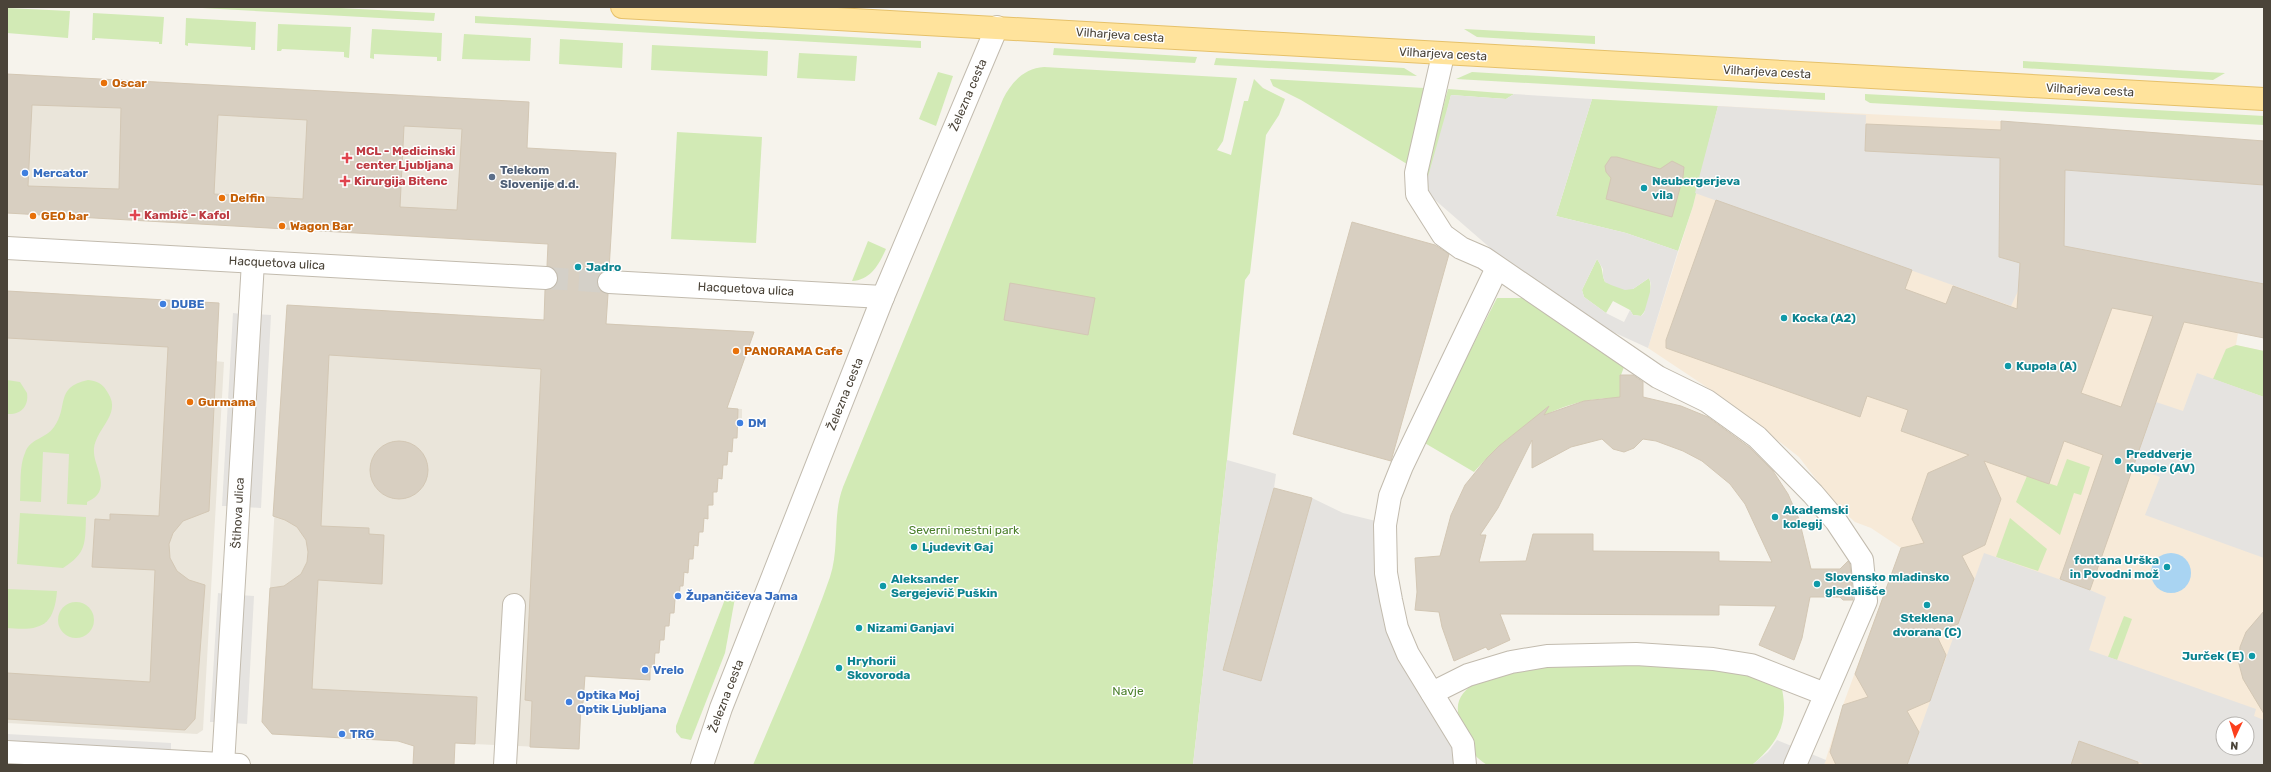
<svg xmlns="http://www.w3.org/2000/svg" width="2271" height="772" font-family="Rubik,sans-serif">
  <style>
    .residential { fill: #eae5da }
    .commercial { fill: #f7ead8; fill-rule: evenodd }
    .green { fill: #d2eab5 }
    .parking { fill: #e5e3e0; fill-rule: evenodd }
    .water { fill: #a9d4f2 }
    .building { fill: #d8cfc1; stroke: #d3c7b4; fill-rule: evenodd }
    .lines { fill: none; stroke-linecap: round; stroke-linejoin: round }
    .minor-tunnel { stroke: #d4d0c8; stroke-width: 22; stroke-dasharray: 22 11; stroke-linecap: butt }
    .minor-casing { stroke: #c2bbae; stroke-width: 24 }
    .major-casing { stroke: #e6c16a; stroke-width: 24 }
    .minor { stroke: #fff; stroke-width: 22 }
    .major { stroke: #ffe39c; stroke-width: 22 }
    .food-dot { fill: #e8710a; stroke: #fff; stroke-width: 1.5 }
    .health-dot { fill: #e0444e; stroke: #fff; stroke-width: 1.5 }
    .shop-dot { fill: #3f7fe0; stroke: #fff; stroke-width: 1.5 }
    .service-dot { fill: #5c6f8a; stroke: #fff; stroke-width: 1.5 }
    .culture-dot { fill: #0f9aa8; stroke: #fff; stroke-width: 1.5 }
    .labels { text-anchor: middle; stroke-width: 3; stroke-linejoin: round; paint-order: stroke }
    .street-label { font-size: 12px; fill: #4b4439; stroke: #fff }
    .food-label { font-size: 12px; font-weight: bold; fill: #c56008; stroke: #fff; text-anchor: start }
    .health-label { font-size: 12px; font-weight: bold; fill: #be3a42; stroke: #fff; text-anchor: start }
    .service-label { font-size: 12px; font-weight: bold; fill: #4e5e75; stroke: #fff; text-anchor: start }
    .shop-label { font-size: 12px; font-weight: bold; fill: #366cbe; stroke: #fff; text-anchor: start }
    .culture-label { font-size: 12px; font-weight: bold; fill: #0d838f; stroke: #fff; text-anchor: start }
    .park-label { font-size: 12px; fill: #4a7f2a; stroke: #fff }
  </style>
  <rect width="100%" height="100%" fill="#f6f3ec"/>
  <!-- residential -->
  <g class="residential">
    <path d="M 7,75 L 529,102 L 522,242 L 7,213 Z"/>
    <path d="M 7,291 L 219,303 L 215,361 L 224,362 L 203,730 L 197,734 L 7,723 Z"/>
    <path d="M 287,305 L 754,332 L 727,408 L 742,409 L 742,425 L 738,425 L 737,438 L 733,438 L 732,452 L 728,452 L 727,465 L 723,465 L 722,479 L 718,479 L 717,492 L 713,492 L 713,505 L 708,506 L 708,519 L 704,519 L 703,532 L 699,532 L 698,546 L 694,546 L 693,559 L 689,559 L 688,573 L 684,573 L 683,586 L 680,586 L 679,600 L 675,600 L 674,613 L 670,613 L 669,626 L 665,626 L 664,640 L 660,640 L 659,653 L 655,653 L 654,667 L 650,667 L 650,680 L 585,677 L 583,703 L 581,713 L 579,749 L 272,734 L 262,722 Z"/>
  </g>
  <!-- commercial -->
  <path class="commercial" d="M 1718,106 L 2001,121 L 1999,257 L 2238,333 L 2236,345 L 2264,351 L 2264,765 L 1824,765 L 1843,705 L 1901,548 L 1871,528 L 1855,522 L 1835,504 L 1799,457 L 1726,400 L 1648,348 L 1693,206 ZM 2223,724 L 2247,724 L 2247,748 L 2223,748 Z"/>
  <!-- green -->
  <g class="green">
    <path d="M 184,7 L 321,7 L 435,13 L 434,21 Z"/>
    <path d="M 7,8 L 70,11 L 68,38 L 7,33 Z"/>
    <path d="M 93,13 L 164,17 L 162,44 L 159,44 L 159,42 L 95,38 L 95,40 L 92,40 Z"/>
    <path d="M 475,16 L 921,41 L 921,48 L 475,23 Z"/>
    <path d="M 186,18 L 256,22 L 255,50 L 251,50 L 251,47 L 188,43 L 188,46 L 185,45 Z"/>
    <path d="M 278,24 L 351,27 L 349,58 L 344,57 L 344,52 L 282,49 L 281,51 L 277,51 Z"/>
    <path d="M 372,29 L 442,33 L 441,61 L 437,61 L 437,57 L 374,54 L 374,59 L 370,58 Z"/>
    <path d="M 1464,29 L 1595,36 L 1595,44 L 1477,37 Z"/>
    <path d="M 464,34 L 531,38 L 530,61 L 462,59 Z"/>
    <path d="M 560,39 L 623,43 L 622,68 L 559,64 Z"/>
    <path d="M 652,45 L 768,51 L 767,76 L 651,70 Z"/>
    <path d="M 1054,48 L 1197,57 L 1195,63 L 1053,55 Z"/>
    <path d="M 799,53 L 857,56 L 855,81 L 797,78 Z"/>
    <path d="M 1216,58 L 1404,68 L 1417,76 L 1214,65 Z"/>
    <path d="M 2023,61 L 2225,73 L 2213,80 L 2023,68 Z"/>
    <path d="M 1044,67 L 1237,78 L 1223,141 L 1217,150 L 1231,155 L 1244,101 L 1248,101 L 1254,79 L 1263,88 L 1285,99 L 1279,115 L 1266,135 L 1250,273 L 1245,280 L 1227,460 L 1193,765 L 753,765 C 779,703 808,640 830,577 C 840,547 832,516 843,487 L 1003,99 C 1011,83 1024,68 1044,67 Z"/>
    <path d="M 938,72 L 953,76 L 936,126 L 919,119 Z"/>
    <path d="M 1472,72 L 1825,93 L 1825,100 L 1456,79 Z"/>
    <path d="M 1270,79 L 1424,88 L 1425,93 L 1407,164 L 1301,100 L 1273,86 Z"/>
    <path d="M 1448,89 L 1514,94 L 1506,99 L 1451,95 L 1427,193 L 1423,183 Z"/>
    <path d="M 1865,94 L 2264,116 L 2264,125 L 1870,103 L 1865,100 Z"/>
    <path d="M 1592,99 L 1718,106 L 1693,206 L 1678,251 L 1626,233 L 1556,216 Z"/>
    <path d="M 677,132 L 762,137 L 756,243 L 671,239 Z"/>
    <path d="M 868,241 L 886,249 C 879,264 871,280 852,281 Z"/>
    <path d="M 1597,259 C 1604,269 1601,273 1605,282 L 1633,289 L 1649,278 C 1653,288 1649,308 1641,316 L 1633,315 L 1630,310 L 1613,301 L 1606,313 L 1584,297 L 1582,290 Z"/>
    <path d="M 1497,298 L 1526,298 L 1624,367 L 1621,375 L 1620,398 C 1561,396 1512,429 1474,472 L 1423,442 Z"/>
    <path d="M 2236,345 L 2264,351 L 2264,397 L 2213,379 L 2226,349 Z"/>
    <path d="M 7,380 L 20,382 L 27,393 C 29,406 21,415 7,414 Z"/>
    <path d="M 88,380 C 98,381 103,384 108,393 C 123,416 92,430 94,453 C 95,469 113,491 87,502 L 87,505 L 67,504 L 69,454 L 43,452 L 41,502 L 20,501 C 21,486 19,466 25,453 C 30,438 46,439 54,427 C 69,407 54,387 88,380 Z"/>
    <path d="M 2067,459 L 2090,467 L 2081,495 L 2074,493 L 2060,535 L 2016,502 L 2027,476 L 2057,486 Z"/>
    <path d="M 20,513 L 86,517 C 85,543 87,553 63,568 L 17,564 Z"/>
    <path d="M 2010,518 L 2047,549 L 2038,571 L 1996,557 Z"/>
    <path d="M 7,589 L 57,591 C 54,627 40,631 7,628 Z"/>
    <path d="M 727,594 L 735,598 L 725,653 L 691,740 L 681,738 L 676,732 L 676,726 Z"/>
    <circle cx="76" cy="620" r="18"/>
    <path d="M 2124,616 L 2132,619 L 2117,660 L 2108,657 Z"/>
    <path d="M 1633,663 L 1740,670 L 1782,689 C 1789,723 1778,743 1752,765 L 1487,765 C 1483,762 1478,759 1475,755 C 1471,749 1468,735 1463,727 C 1426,657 1598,664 1633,663 Z"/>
  </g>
  <!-- parking -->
  <g class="parking">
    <path d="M 1514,94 L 1592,99 L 1556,216 L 1626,233 L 1678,251 L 1648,348 L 1611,331 L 1503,259 L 1427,193 L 1429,189 L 1427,180 L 1451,95 L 1506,99 ZM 1597,259 L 1603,269 L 1603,276 L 1605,282 L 1611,285 L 1625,290 L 1633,289 L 1649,278 L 1651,284 L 1650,292 L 1644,313 L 1641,316 L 1633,315 L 1630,310 L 1624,322 L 1606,313 L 1584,297 L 1582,290 Z"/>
    <path d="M 1718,106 L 1866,115 L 1865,151 L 2000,158 L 1999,257 L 2020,263 L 2019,289 L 2011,306 L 1695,193 Z"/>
    <path d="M 2065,170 L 2264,185 L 2264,284 L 2064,246 Z"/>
    <path d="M 233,313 L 241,314 L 230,506 L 222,506 Z"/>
    <path d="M 255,314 L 271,315 L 261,508 L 245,507 Z"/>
    <path d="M 2197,373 L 2264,397 L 2264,558 L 2145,515 L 2160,477 L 2133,467 L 2156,402 L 2183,411 Z"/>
    <path d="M 1227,460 L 1276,474 L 1274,488 L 1223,670 L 1260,681 L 1312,498 L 1343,513 L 1376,521 L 1380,573 L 1453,740 L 1456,765 L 1193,765 Z"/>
    <path d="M 1984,553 L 2090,590 L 2106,597 L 2089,650 L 2256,709 L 2254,716 L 2264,720 L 2264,765 L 2146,765 L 2080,741 L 2071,765 L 1907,765 ZM 2223,724 L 2247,724 L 2247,748 L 2223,748 Z"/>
    <path d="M 218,593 L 225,594 L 218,722 L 210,722 Z"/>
    <path d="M 239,595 L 254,596 L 247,724 L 233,723 Z"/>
    <path d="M 7,734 L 171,743 L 171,751 L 7,742 Z"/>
    <path d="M 1777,740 L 1826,760 L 1824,765 L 1752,765 L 1768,752 Z"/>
  </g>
  <!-- water -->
  <circle class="water" cx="2171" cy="573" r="20"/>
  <!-- building -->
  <g class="building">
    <path d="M 7,74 L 529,102 L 527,148 L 616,153 L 609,270 L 603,271 L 597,281 L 598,288 L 608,294 L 606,324 L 754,332 L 727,408 L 738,409 L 737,438 L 733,438 L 732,452 L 728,451 L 727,465 L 723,465 L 722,479 L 718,478 L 717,492 L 713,492 L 713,505 L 708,505 L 708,519 L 704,518 L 703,532 L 699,532 L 698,546 L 694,545 L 693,559 L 689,559 L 688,573 L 684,572 L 683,586 L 680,586 L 679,600 L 675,599 L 674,613 L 670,613 L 669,626 L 665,626 L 664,640 L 660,640 L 659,653 L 655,653 L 654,667 L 650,667 L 650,680 L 585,676 L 583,703 L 581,703 L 579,749 L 530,747 L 532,701 L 525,700 L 541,369 L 329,355 L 321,526 L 369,528 L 369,534 L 384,535 L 382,584 L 318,580 L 312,689 L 477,697 L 475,744 L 455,743 L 454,765 L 413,765 L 414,746 L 398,741 L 272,734 L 262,722 L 270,588 L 284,586 L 301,574 L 307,562 L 308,552 L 306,540 L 297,527 L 285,520 L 273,516 L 287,305 L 544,320 L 545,290 L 556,285 L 558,278 L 553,268 L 547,266 L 548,244 L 7,213 ZM 32,105 L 121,108 L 119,189 L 28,186 ZM 218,115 L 307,120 L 303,199 L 214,194 ZM 404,126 L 462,129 L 457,210 L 400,207 Z"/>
    <path d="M 2001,121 L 2264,141 L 2264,185 L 2065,170 L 2064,246 L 2264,284 L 2264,338 L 2184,322 L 2090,590 L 2060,579 L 2103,455 L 2064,441 L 2049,484 L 1984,461 L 2001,499 L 1985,545 L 1962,556 L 1974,579 L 1958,624 L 1935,632 L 1946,655 L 1930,701 L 1907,711 L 1919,732 L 1907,765 L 1836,765 L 1830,752 L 1843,705 L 1868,697 L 1855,674 L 1901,548 L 1924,543 L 1912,519 L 1928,473 L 1969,455 L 1901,431 L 1908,410 L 1867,396 L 1860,417 L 1666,348 L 1666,340 L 1716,200 L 1912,270 L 1905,289 L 1946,304 L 1953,286 L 2017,309 L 2020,263 L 1999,257 L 2000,158 L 1865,151 L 1866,124 L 2001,130 ZM 2112,308 L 2153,316 L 2121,407 L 2081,393 Z"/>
    <path d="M 1611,157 L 1617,157 L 1660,169 L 1672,161 L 1684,167 L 1683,177 L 1672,217 L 1606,199 L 1611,178 L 1606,172 L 1605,166 Z"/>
    <path d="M 1352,222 L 1435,245 L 1449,254 L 1391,461 L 1293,434 Z"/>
    <path d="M 1010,283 L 1095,298 L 1088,335 L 1004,320 Z"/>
    <path d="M 7,291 L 219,303 L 209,511 L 183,521 L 173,533 L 169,544 L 170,558 L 177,571 L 189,580 L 205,585 L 195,719 L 185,730 L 7,719 L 7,673 L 150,682 L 155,570 L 92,567 L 95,519 L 110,520 L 110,514 L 159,516 L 168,347 L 7,338 Z"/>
    <path d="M 1620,375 L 1633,375 L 1643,382 L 1643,397 L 1681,406 L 1708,417 L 1749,447 L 1773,471 L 1788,494 L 1799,519 L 1811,569 L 1840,569 L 1848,561 L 1850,564 L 1853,600 L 1843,600 L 1840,597 L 1810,597 L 1802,638 L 1794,660 L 1759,645 L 1776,606 L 1719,605 L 1719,615 L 1500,614 L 1510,640 L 1488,650 L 1486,647 L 1454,661 L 1442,627 L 1439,612 L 1415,610 L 1417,592 L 1415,558 L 1440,556 L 1451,515 L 1465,485 L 1487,458 L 1499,446 L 1549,406 L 1544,415 L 1584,401 L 1620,397 ZM 1602,439 L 1613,449 L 1624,452 L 1634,448 L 1643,439 L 1656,441 L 1683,451 L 1702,461 L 1730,484 L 1745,504 L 1772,562 L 1719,561 L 1719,552 L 1593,551 L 1593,534 L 1533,534 L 1526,561 L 1479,562 L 1486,535 L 1480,535 L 1498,508 L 1532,440 L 1532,468 L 1571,447 Z"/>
    <circle cx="399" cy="470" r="29"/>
    <path d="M 1274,488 L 1312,498 L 1261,681 L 1223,670 Z"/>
    <path d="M 2264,611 L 2264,714 L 2243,679 L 2239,664 L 2240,647 L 2246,632 Z"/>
    <path d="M 2079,741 L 2138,762 L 2138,765 L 2071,765 Z"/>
  </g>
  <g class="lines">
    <!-- minor-tunnel -->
    <path class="minor-tunnel" d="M 546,278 L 609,282"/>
    <defs>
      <g id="minor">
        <path d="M 1443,55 L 1416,173 L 1417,194 L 1443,235 L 1461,248 L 1484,258 L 1658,377 L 1707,401 L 1757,437 L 1813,494 L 1836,521 L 1862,560 L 1866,601 L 1795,765"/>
        <path d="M 7,248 L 546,278"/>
        <path d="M 609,282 L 883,297"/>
        <path d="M 1432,693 L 1468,675 L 1511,662 L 1547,656 L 1636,654 L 1713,659 L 1751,665 L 1825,694"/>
        <path d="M 7,752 L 239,765"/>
        <path d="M 223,765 L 253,262"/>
        <path d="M 505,765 L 514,605"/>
        <path d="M 702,765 L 721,708 L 883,297 L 997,27"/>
        <path d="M 1465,765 L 1463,744 L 1408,654 L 1397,628 L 1391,600 L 1386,573 L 1385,525 L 1390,496 L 1402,466 L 1497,268"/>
      </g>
      <path id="major" d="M 622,7 L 2264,99"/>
    </defs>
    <!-- minor casing -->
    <use href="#minor" class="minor-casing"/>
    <!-- major casing -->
    <use href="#major" class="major-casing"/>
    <!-- minor -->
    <use href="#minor" class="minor"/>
    <!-- major -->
    <use href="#major" class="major"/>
  </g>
  <!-- markers -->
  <g class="food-dot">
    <circle cx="104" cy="83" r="4"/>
    <circle cx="222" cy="198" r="4"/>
    <circle cx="33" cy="216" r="4"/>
    <circle cx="282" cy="226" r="4"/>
    <circle cx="736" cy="351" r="4"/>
    <circle cx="190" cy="402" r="4"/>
  </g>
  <g class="health-dot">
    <path d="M345 152h4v4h4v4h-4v4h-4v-4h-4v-4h4z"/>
    <path d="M343 175h4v4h4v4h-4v4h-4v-4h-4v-4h4z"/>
    <path d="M133 209h4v4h4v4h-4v4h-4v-4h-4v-4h4z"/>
  </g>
  <g class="shop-dot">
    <circle cx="25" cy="173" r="4"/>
    <circle cx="163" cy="304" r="4"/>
    <circle cx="740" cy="423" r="4"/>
    <circle cx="678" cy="596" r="4"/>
    <circle cx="645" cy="670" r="4"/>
    <circle cx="569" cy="702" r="4"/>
    <circle cx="342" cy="734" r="4"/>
  </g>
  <circle class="service-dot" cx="492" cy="177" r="4"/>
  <g class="culture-dot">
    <circle cx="1644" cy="188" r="4"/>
    <circle cx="578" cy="267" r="4"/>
    <circle cx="1784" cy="318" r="4"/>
    <circle cx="2008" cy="366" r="4"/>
    <circle cx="2118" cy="461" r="4"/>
    <circle cx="1775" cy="517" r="4"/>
    <circle cx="914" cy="547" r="4"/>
    <circle cx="2167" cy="567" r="4"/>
    <circle cx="1817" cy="584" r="4"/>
    <circle cx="883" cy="586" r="4"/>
    <circle cx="1927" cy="605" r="4"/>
    <circle cx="859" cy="628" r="4"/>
    <circle cx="2252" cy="656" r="4"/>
    <circle cx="839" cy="668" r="4"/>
  </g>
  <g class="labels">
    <!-- street labels -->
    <g class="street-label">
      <text transform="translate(1120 35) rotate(4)" y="4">Vilharjeva cesta</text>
      <text transform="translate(1443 54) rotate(3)" y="4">Vilharjeva cesta</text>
      <text transform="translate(1767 72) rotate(3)" y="4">Vilharjeva cesta</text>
      <text transform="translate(2090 90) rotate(3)" y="4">Vilharjeva cesta</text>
      <text transform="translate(968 95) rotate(-67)" y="4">Železna cesta</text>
      <text transform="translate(277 263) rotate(3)" y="4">Hacquetova ulica</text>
      <text transform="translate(746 289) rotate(3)" y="4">Hacquetova ulica</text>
      <text transform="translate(845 394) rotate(-68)" y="4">Železna cesta</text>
      <text transform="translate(238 513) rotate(-87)" y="4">Štihova ulica</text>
      <text transform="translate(726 696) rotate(-69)" y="4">Železna cesta</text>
    </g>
    <!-- food labels -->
    <g class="food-label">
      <text x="112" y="87">Oscar</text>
      <text x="230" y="202">Delfin</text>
      <text x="41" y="220">GEO bar</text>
      <text x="290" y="230">Wagon Bar</text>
      <text x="744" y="355">PANORAMA Cafe</text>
      <text x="198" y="406">Gurmama</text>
    </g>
    <!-- health labels -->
    <g class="health-label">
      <text x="356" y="155">MCL - Medicinski<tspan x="356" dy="14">center Ljubljana</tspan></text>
      <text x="354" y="185">Kirurgija Bitenc</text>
      <text x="144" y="219">Kambič - Kafol</text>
    </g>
    <!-- service labels -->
    <g class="service-label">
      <text x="500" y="174">Telekom<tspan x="500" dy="14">Slovenije d.d.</tspan></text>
    </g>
    <!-- shop labels -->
    <g class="shop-label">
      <text x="33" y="177">Mercator</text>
      <text x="171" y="308">DUBE</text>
      <text x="748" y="427">DM</text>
      <text x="686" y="600">Župančičeva Jama</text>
      <text x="653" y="674">Vrelo</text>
      <text x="577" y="699">Optika Moj<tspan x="577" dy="14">Optik Ljubljana</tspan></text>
      <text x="350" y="738">TRG</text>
    </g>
    <!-- culture labels -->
    <g class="culture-label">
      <text x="1652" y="185">Neubergerjeva<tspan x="1652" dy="14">vila</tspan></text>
      <text x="586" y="271">Jadro</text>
      <text x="1792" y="322">Kocka (A2)</text>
      <text x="2016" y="370">Kupola (A)</text>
      <text x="2126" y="458">Preddverje<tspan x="2126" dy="14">Kupole (AV)</tspan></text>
      <text x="1783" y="514">Akademski<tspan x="1783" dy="14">kolegij</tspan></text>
      <text x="922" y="551">Ljudevit Gaj</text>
      <text x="2159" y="564" text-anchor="end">fontana Urška<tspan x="2159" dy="14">in Povodni mož</tspan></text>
      <text x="1825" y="581">Slovensko mladinsko<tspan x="1825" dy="14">gledališče</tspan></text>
      <text x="891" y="583">Aleksander<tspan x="891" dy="14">Sergejevič Puškin</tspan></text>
      <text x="1927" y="622" text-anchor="middle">Steklena<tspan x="1927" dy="14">dvorana (C)</tspan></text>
      <text x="867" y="632">Nizami Ganjavi</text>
      <text x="2244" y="660" text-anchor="end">Jurček (E)</text>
      <text x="847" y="665">Hryhorii<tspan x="847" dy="14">Skovoroda</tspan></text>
    </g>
    <!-- park labels -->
    <g class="park-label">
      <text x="964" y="534">Severni mestni park</text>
      <text x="1128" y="695">Navje</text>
    </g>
  </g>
  <!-- border -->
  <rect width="2271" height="772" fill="none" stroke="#4b4439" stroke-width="16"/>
  <!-- north arrow -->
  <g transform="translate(2235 736) rotate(184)"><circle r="19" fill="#ffffff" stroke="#b7b4b0"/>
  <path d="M0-3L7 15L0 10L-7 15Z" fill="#fc3f1d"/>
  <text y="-6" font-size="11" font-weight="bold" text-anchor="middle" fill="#4b4439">N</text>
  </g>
</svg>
